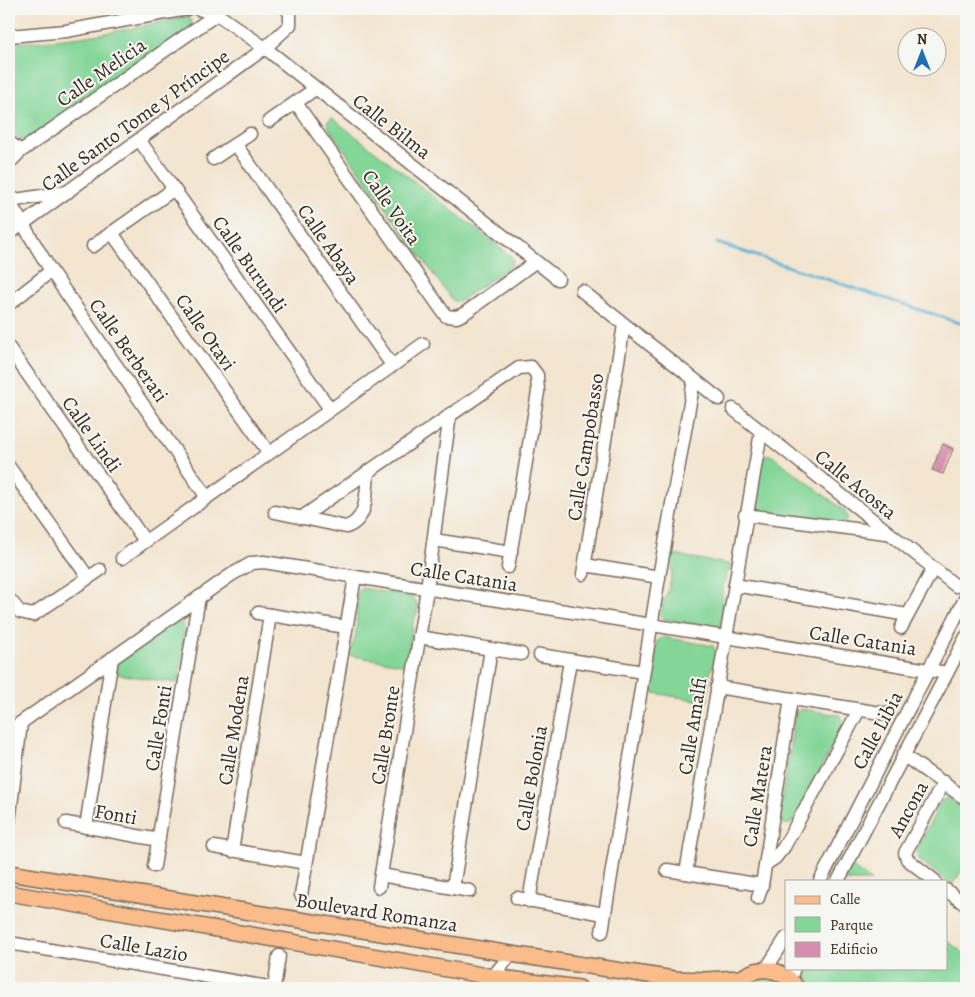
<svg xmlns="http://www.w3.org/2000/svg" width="975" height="997" font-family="Alegreya,serif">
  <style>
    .green { fill: #83d698; stroke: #5f805b }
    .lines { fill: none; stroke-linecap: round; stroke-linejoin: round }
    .stream { stroke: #5ab3d7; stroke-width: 3 }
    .building { fill: #d58eaf }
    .minor-casing { stroke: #7b6b5c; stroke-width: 15 }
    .major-casing { stroke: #7b6b5c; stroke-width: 18 }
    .minor { stroke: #fff; stroke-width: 12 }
    .major { stroke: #f9bc8a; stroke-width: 15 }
    .labels { text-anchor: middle; stroke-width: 4; stroke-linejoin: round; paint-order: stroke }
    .street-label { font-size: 20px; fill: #3b2a1e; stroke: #f6f6f2 }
  </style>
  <rect width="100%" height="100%" fill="#f6f6f2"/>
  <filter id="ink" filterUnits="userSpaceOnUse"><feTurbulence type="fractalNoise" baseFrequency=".02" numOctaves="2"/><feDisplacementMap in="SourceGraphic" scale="10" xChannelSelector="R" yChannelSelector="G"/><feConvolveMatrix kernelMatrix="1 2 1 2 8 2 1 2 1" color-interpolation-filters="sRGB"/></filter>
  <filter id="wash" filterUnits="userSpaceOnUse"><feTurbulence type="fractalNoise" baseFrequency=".0096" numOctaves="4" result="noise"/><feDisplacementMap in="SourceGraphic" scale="20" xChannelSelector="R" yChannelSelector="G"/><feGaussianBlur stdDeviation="1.12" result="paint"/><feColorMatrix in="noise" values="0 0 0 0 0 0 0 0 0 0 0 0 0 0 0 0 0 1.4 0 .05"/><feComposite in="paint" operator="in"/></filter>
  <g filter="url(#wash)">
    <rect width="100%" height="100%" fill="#f3e5cf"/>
    <!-- green -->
    <g class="green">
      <path d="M 186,16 L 191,20 L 192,26 L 27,144 L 9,130 L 9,43 C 69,41 128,31 186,16 Z"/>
      <path d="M 332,118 L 511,256 L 513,260 L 511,266 L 458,302 L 452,300 L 330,130 L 327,122 Z"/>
      <path d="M 766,455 L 771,455 L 845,511 L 848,517 L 843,525 L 757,511 L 753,505 L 761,459 Z"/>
      <path d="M 670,554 L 733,565 C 718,583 724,602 721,624 L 715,628 L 663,619 L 660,615 C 663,599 673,583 672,566 C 672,562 670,559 670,554 Z"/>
      <path d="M 362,588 L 413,597 L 419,608 L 413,622 L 407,665 L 347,655 C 361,635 355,615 357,594 Z"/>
      <path d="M 181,621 C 189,633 180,669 177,683 L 116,674 L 118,662 L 173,622 Z"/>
      <path d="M 663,637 L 713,646 C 720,657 713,663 710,673 C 708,682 708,693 707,702 L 648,692 L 656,662 L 656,642 Z"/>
      <path d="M 801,709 L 840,715 L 843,720 L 843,725 L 795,819 L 790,824 L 784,824 L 779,818 L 795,714 Z"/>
      <path d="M 947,798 L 966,811 L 966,865 L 952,885 L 917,858 L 916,851 L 941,801 Z"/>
      <path d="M 850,865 L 871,881 L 842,881 Z"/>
      <path d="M 946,940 L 966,955 L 966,988 L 808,988 L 802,979 L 801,968 L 946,968 Z"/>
      <path d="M 759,979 L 776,981 L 784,988 L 742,988 Z"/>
    </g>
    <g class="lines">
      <!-- stream -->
      <path class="stream" d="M 717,243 L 966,325"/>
    </g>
    <g id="blocks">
      <!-- building -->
      <path class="building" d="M 943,444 L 953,449 L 943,474 L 932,470 Z"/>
    </g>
  </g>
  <g filter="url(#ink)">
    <use href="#blocks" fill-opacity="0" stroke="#7b6b5c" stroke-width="1"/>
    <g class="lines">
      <defs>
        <g id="minor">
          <path d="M 198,9 L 217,14 L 265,48 L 558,279"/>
          <path d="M 9,36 L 66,31 L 187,9"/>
          <path d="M 296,103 L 446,316 L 457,317 L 465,313 L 535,262"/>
          <path d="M 269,121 L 315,89"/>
          <path d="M 140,141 L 330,409"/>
          <path d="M 9,142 L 21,151"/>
          <path d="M 236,145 L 392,365"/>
          <path d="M 213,159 L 250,134"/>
          <path d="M 9,163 L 21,151 L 217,14"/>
          <path d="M 68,192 L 9,201 L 51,271 L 206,496"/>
          <path d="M 112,233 L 269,453"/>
          <path d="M 9,234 L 265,48 L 290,25 L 290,14 L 287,9"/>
          <path d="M 93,246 L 174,189"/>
          <path d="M 582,291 L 719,399"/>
          <path d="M 9,304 L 51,271"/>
          <path d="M 9,348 L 145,541"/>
          <path d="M 733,409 L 956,586"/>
          <path d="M 9,467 L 88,577"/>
          <path d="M 275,512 L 346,527 C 369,520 366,490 368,471"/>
          <path d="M 745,515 L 886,533"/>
          <path d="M 301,518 L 519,368 L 531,367 L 537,375 L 538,392 L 508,567"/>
          <path d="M 434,540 L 511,552"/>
          <path d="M 122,558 L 423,344"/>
          <path d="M 585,565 L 659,577"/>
          <path d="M 583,574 L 624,325"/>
          <path d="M 735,585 L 907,615"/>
          <path d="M 9,599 L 20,612 L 33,615 L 100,570"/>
          <path d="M 258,613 L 346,627"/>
          <path d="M 901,628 L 933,569"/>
          <path d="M 419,637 L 521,654"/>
          <path d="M 540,655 L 643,672"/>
          <path d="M 717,687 L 887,714"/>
          <path d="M 9,731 L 231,575 L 252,563 L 264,562 L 947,673"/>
          <path d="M 903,755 L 966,799"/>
          <path d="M 9,822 L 21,723"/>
          <path d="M 66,823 L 159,840"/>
          <path d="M 86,827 L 112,658"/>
          <path d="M 214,847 L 306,863"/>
          <path d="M 232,851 L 270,615"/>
          <path d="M 766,864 L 775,858 L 784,847 L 859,710"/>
          <path d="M 154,866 L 199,597"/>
          <path d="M 667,870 L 762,885"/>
          <path d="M 686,873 L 761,432"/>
          <path d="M 381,875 L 470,891"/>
          <path d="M 820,881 L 966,597"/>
          <path d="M 838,881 L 966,637"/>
          <path d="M 935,881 L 907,859 L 905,853 L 944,782"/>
          <path d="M 379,887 L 427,589 L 450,414"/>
          <path d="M 453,888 L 491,649"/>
          <path d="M 946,890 L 966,905"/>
          <path d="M 301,895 L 355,577"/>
          <path d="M 517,898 L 604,914"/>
          <path d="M 758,898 L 762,885 L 791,699"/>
          <path d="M 529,901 L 570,661"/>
          <path d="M 602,932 L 659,577 L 694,380"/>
          <path d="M 9,943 L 274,988"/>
          <path d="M 766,969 L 786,938"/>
          <path d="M 790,979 L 794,968"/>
          <path d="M 274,988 L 279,956"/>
          <path d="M 484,988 L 511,954"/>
        </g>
        <g id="major">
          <path d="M 9,873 L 511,954 L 674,979 L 706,980 L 740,978"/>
          <path d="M 9,893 L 493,977 L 579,988"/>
          <path d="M 734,986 C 753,963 780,965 797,988"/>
        </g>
      </defs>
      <!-- minor casing -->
      <use href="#minor" class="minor-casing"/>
      <!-- major casing -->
      <use href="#major" class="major-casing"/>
      <!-- minor -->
      <use href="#minor" class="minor"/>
      <!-- major -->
      <use href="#major" class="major"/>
    </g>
  </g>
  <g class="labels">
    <!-- street labels -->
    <g class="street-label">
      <text transform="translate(101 72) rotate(-35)" y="7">Calle Melicia</text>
      <text transform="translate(135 120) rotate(-36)" y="7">Calle Santo Tome y Príncipe</text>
      <text transform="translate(392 126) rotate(38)" y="7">Calle Bilma</text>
      <text transform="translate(392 207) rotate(55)" y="7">Calle Voita</text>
      <text transform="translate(329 244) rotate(55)" y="7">Calle Abaya</text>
      <text transform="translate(250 264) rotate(55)" y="7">Calle Burundi</text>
      <text transform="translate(206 332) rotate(55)" y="7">Calle Otavi</text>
      <text transform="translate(129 350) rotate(55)" y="7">Calle Berberati</text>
      <text transform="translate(92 434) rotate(55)" y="7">Calle Lindi</text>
      <text transform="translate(585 447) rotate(-81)" y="7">Calle Campobasso</text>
      <text transform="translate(856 484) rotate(39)" y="7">Calle Acosta</text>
      <text transform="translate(464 576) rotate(9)" y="7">Calle Catania</text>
      <text transform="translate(863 640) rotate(9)" y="7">Calle Catania</text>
      <text transform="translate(692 726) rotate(-81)" y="7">Calle Amalfi</text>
      <text transform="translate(158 728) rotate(-81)" y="7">Calle Fonti</text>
      <text transform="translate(233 730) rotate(-81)" y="7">Calle Modena</text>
      <text transform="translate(877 730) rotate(-62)" y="7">Calle Libia</text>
      <text transform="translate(385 735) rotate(-81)" y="7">Calle Bronte</text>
      <text transform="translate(531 778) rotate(-80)" y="7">Calle Bolonia</text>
      <text transform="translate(757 796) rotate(-81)" y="7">Calle Matera</text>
      <text transform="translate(908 809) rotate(-61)" y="7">Ancona</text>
      <text transform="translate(116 814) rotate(10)" y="7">Fonti</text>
      <text transform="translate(377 912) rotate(9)" y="7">Boulevard Romanza</text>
      <text transform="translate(144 947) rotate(10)" y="7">Calle Lazio</text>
    </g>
  </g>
  <!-- margin -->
  <rect width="975" height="997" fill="none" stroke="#f6f6f2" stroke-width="30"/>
  <!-- legend -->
  <rect x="785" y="880" width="162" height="90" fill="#f6f6f2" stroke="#aba49d"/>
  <rect x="795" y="896" width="25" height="8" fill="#f9bc8a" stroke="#aba49d"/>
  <text x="830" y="904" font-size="15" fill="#3b2a1e">Calle</text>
  <rect x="795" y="917" width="25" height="15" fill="#83d698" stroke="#aba49d"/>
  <text x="830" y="930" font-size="15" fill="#3b2a1e">Parque</text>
  <rect x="795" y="942" width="25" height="15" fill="#d58eaf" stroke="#aba49d"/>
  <text x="830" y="954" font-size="15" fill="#3b2a1e">Edificio</text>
  <!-- north arrow -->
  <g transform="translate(922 52)"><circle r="24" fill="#f6f6f2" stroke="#aba49d"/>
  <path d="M0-4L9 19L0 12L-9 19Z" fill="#1f6fb2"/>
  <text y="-8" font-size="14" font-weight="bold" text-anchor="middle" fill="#3b2a1e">N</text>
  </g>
</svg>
